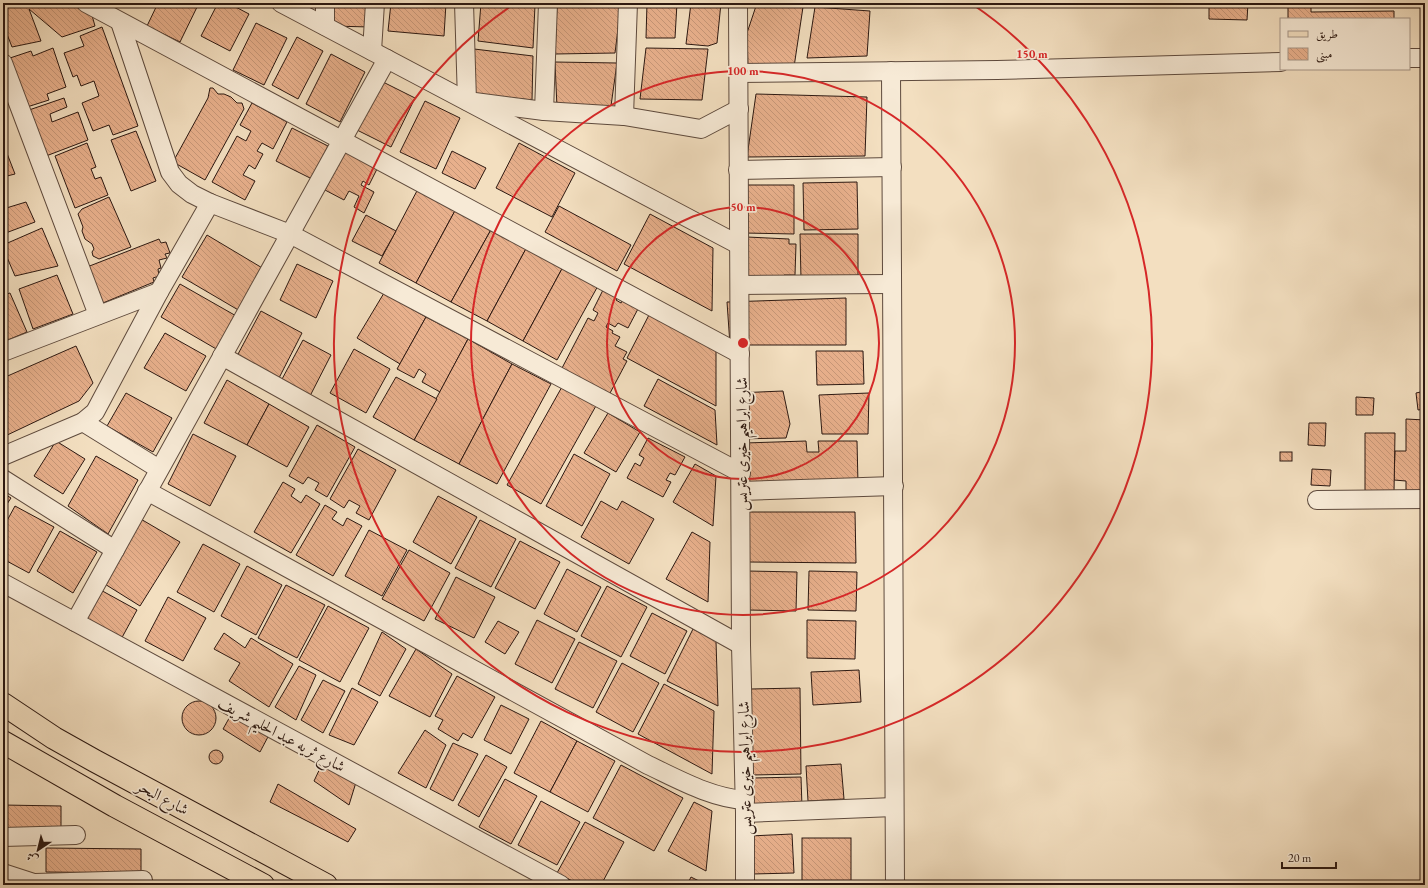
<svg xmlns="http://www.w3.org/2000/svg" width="1428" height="888" font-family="'EB Garamond',Amiri,serif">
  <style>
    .building { fill: url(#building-back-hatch); stroke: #2c1811 }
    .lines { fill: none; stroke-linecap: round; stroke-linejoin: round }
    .minor-casing { stroke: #5e4a3d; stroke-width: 20 }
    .major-casing { stroke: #2c1811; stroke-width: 24 }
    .minor { stroke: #f7ead6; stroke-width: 18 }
    .major { stroke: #f3dfc0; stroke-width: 22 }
    .ring { fill: none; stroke: #d62828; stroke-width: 2 }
    .labels { text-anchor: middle; stroke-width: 3.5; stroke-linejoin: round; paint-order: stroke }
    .street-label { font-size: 16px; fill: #2c1811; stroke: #f7ead6 }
    .centre { fill: #d62828; stroke: #f7ead6; stroke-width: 2 }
    .ring-label { font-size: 12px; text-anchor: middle; font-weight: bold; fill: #d62828; stroke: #f7ead6; stroke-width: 3.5; stroke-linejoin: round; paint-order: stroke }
  </style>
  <defs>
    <pattern id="building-back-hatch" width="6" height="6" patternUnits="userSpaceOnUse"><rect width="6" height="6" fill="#e8b08c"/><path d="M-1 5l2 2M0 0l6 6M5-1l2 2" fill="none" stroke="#c79778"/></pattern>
  </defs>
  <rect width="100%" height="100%" fill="#f3dfc0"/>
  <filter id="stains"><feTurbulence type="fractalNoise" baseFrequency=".005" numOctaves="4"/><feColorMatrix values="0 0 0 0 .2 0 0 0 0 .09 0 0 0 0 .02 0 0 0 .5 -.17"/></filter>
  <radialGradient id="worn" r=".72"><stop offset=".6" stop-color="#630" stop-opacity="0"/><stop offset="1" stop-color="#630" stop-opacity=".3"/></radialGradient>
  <!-- building -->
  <g class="building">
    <path d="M 3,3 L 73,3 L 91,12 L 95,26 L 62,37 L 29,9 L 41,41 L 12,47 L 3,24 Z"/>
    <path d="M 158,3 L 199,3 L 180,42 L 147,26 Z"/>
    <path d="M 218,3 L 228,3 L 249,14 L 230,51 L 201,36 Z"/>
    <path d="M 331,3 L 371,3 L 370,27 L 331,26 Z"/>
    <path d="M 391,3 L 446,3 L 444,36 L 388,31 Z"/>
    <path d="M 481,3 L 519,3 L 535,5 L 533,48 L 478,41 Z"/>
    <path d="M 647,3 L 677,3 L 675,38 L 646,38 Z"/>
    <path d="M 691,3 L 721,3 L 717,43 L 708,46 L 686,44 Z"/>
    <path d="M 1209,3 L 1248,3 L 1247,20 L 1209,19 Z"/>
    <path d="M 1288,3 L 1311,3 L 1311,12 L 1394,11 L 1394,19 L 1288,19 Z"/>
    <path d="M 1422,3 L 1425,3 L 1425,34 L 1423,34 Z"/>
    <path d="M 621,5 L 615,53 L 555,54 L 557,6 Z"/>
    <path d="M 756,6 L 803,7 L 794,67 L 748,69 L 747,33 Z"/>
    <path d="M 815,7 L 870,11 L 867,56 L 807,58 Z"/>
    <path d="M 256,23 L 287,38 L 264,85 L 233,70 Z"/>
    <path d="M 102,27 L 138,126 L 113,135 L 109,125 L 93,131 L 82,103 L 99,96 L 94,81 L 81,86 L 77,75 L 73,77 L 64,53 L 84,46 L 80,36 Z"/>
    <path d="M 297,37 L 323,51 L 298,99 L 272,85 Z"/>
    <path d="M 53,48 L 66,87 L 47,94 L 49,100 L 27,107 L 10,58 L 31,51 L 33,56 Z"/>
    <path d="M 646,48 L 708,49 L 702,100 L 640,99 Z"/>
    <path d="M 474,49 L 533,56 L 532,100 L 475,94 Z"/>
    <path d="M 331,54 L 365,72 L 340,122 L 306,104 Z"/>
    <path d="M 555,62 L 617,63 L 610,113 L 557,108 Z"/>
    <path d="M 379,80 L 415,98 L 391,147 L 355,129 Z"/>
    <path d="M 210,88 L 213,88 L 218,94 L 224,94 L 231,97 L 237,103 L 242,103 L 244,109 L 205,180 L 173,162 L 208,98 Z"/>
    <path d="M 756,94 L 867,97 L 865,156 L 747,157 Z"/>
    <path d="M 64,98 L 67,107 L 50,114 L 52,122 L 78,112 L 88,140 L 46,156 L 29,110 Z"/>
    <path d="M 425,101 L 460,118 L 436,169 L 400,152 Z"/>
    <path d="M 252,103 L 287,122 L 273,149 L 262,143 L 257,151 L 263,154 L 255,169 L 249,165 L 243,175 L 255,181 L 245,200 L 212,182 L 237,136 L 246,141 L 251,131 L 240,125 Z"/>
    <path d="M 292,128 L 328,146 L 312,179 L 276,161 Z"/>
    <path d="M 136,131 L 156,181 L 131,191 L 111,140 Z"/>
    <path d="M 3,143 L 15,174 L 3,177 Z"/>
    <path d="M 87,143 L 96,167 L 91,169 L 95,179 L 101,177 L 108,195 L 75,208 L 55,156 Z"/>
    <path d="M 519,143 L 575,173 L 552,217 L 496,188 Z"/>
    <path d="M 452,151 L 486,168 L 475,189 L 442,173 Z"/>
    <path d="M 345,152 L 377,169 L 369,185 L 363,181 L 361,185 L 374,192 L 364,213 L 354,207 L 359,196 L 349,191 L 344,200 L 325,190 Z"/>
    <path d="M 857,182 L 858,229 L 804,230 L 803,183 Z"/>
    <path d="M 743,185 L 794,185 L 794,234 L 744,233 Z"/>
    <path d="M 419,187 L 457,207 L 416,283 L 379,263 Z"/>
    <path d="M 109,197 L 131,247 L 99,259 L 93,256 L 92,252 L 94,249 L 92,244 L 85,239 L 82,231 L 83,227 L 78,214 L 82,209 Z"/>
    <path d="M 26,202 L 35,222 L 3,234 L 3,209 Z"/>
    <path d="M 559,206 L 631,245 L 617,271 L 545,232 Z"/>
    <path d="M 457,207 L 493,226 L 451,302 L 416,283 Z"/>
    <path d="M 650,214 L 713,248 L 712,311 L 624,264 Z"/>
    <path d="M 366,215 L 396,231 L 382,256 L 352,241 Z"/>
    <path d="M 493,226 L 528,245 L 487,321 L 451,302 Z"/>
    <path d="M 42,228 L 58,266 L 15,276 L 3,248 L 3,245 Z"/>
    <path d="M 800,234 L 858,234 L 858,280 L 801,280 Z"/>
    <path d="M 207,235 L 264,269 L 240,311 L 182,277 Z"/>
    <path d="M 747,237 L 789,239 L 789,244 L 796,244 L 795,275 L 784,275 L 784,281 L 746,280 Z"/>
    <path d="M 159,239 L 161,243 L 166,242 L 170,253 L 165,254 L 167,258 L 159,260 L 161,268 L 158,269 L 159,276 L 153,278 L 154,282 L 98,305 L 87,267 Z"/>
    <path d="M 528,245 L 564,265 L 523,341 L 487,321 Z"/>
    <path d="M 297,264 L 333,281 L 316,318 L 280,300 Z"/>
    <path d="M 564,265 L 599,284 L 557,360 L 523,341 Z"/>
    <path d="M 57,275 L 73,314 L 33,329 L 19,289 Z"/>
    <path d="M 180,284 L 238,317 L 218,350 L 161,317 Z"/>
    <path d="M 604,288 L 619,295 L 616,300 L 621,303 L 623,299 L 639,307 L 628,328 L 618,323 L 615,327 L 608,323 L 606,327 L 613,331 L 612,333 L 620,337 L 615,346 L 627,352 L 623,359 L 627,361 L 609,395 L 561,370 L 588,318 L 594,321 L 598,313 L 593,310 Z"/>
    <path d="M 10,293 L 27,332 L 3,342 L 3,295 Z"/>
    <path d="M 384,293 L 426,317 L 400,364 L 357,338 Z"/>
    <path d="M 846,298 L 846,345 L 730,345 L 727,302 Z"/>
    <path d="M 261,311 L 302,333 L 279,378 L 237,356 Z"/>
    <path d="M 651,311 L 716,346 L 716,406 L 627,358 Z"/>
    <path d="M 426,317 L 468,339 L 440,392 L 422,382 L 426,374 L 419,369 L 414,378 L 397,369 Z"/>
    <path d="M 165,333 L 206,356 L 186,391 L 144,368 Z"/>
    <path d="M 468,339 L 512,364 L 459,464 L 414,440 Z"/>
    <path d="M 303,340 L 331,355 L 310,396 L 281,381 Z"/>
    <path d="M 76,346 L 93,383 L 79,401 L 3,437 L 3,378 Z"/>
    <path d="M 354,349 L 390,369 L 366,413 L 330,393 Z"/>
    <path d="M 816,351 L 863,351 L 864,384 L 817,385 Z"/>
    <path d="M 512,364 L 551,384 L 497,484 L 459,464 Z"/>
    <path d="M 396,377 L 437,399 L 414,440 L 373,417 Z"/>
    <path d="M 658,379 L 715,410 L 717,445 L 644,406 Z"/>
    <path d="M 227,380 L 269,404 L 247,445 L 204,423 Z"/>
    <path d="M 563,385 L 597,404 L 541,504 L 507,485 Z"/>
    <path d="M 783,391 L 790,424 L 786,438 L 736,439 L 736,393 Z"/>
    <path d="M 1425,391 L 1425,409 L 1418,410 L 1416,393 Z"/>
    <path d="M 126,393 L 172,418 L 153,452 L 107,426 Z"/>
    <path d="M 869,393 L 868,434 L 822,434 L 819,395 Z"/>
    <path d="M 1356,397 L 1374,398 L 1373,415 L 1356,415 Z"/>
    <path d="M 269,404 L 309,427 L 287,467 L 247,445 Z"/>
    <path d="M 608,413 L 640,432 L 616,472 L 584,453 Z"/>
    <path d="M 1406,419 L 1425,420 L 1424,492 L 1406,491 L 1406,481 L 1394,480 L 1395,451 L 1406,451 Z"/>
    <path d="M 1309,423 L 1326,423 L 1325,446 L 1308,445 Z"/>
    <path d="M 317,425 L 355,447 L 327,497 L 315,490 L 319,483 L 308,477 L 303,484 L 289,476 Z"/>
    <path d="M 1365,433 L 1395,433 L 1394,492 L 1365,491 Z"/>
    <path d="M 193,434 L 236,456 L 210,506 L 168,484 Z"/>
    <path d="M 648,438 L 685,457 L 675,475 L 670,473 L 666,480 L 671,482 L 663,497 L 627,478 L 635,463 L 640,466 L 644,458 L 639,455 Z"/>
    <path d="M 56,441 L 85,459 L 63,494 L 34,476 Z"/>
    <path d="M 806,441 L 807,452 L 819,452 L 818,441 L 857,441 L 858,484 L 746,486 L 745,443 Z"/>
    <path d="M 358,449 L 396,470 L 369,520 L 356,513 L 360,506 L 349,500 L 344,508 L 330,499 Z"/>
    <rect x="1280" y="452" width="12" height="9"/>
    <path d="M 574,454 L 610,474 L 582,526 L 546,506 Z"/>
    <path d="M 96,456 L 138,480 L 108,534 L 68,506 Z"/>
    <path d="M 695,464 L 716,476 L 713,526 L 673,502 Z"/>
    <path d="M 1312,469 L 1331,470 L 1330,486 L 1311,485 Z"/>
    <path d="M 283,482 L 295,489 L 291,496 L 301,503 L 306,495 L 320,504 L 291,553 L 254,532 Z"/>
    <path d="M 3,493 L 11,498 L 3,510 Z"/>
    <path d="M 438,496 L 477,517 L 451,564 L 413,542 Z"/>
    <path d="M 601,501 L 617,510 L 622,501 L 654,519 L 629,564 L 581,537 Z"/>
    <path d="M 325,505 L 337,512 L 332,519 L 343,526 L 347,518 L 362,526 L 333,576 L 296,555 Z"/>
    <path d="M 15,506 L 54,527 L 29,573 L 3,559 L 3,528 Z"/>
    <path d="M 748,512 L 855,512 L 856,563 L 748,562 Z"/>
    <path d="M 139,518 L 180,542 L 140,606 L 100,581 Z"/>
    <path d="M 480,520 L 516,539 L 491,587 L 455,568 Z"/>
    <path d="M 369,530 L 407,550 L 382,596 L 345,576 Z"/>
    <path d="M 60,531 L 97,552 L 73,593 L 37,571 Z"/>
    <path d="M 692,532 L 710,542 L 708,602 L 666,579 Z"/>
    <path d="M 520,541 L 560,562 L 535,609 L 495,588 Z"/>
    <path d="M 203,544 L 240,564 L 214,612 L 177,592 Z"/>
    <path d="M 409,550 L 450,573 L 424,621 L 382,599 Z"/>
    <path d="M 247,566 L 282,585 L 256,635 L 221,616 Z"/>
    <path d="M 567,569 L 601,587 L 577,632 L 544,614 Z"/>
    <path d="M 748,571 L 797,572 L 796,611 L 748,610 Z"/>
    <path d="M 809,571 L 857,572 L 856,611 L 808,610 Z"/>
    <path d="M 456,577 L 495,597 L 474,638 L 435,619 Z"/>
    <path d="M 286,585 L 325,605 L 297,658 L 258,638 Z"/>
    <path d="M 607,586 L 647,607 L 621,657 L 581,636 Z"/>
    <path d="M 97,588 L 137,610 L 119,643 L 78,621 Z"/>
    <path d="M 168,597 L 206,618 L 183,661 L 145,641 Z"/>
    <path d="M 328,606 L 369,628 L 340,682 L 299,660 Z"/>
    <path d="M 652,613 L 687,631 L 665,674 L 630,656 Z"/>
    <path d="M 537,620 L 575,639 L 552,683 L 515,664 Z"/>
    <path d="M 807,620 L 856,621 L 855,659 L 807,658 Z"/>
    <path d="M 498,621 L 519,632 L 505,654 L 485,642 Z"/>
    <path d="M 693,629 L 716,641 L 718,706 L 667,681 Z"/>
    <path d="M 382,632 L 406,649 L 380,696 L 358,684 Z"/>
    <path d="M 224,633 L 245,648 L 251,638 L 293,664 L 269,707 L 229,681 L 240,663 L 214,649 Z"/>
    <path d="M 579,642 L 617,661 L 593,708 L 555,689 Z"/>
    <path d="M 416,649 L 452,674 L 430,717 L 389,696 Z"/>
    <path d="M 622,663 L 659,683 L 633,732 L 596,712 Z"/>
    <path d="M 299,666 L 316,675 L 296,720 L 275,707 Z"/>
    <path d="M 859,670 L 861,702 L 813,705 L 811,672 Z"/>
    <path d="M 457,676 L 495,697 L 472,738 L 463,733 L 458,741 L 438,729 L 443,720 L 435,716 Z"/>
    <path d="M 323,680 L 345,691 L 323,733 L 301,720 Z"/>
    <path d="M 664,684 L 714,711 L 712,774 L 638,734 Z"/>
    <path d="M 352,688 L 378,702 L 354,745 L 329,735 Z"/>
    <path d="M 800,688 L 801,774 L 752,775 L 751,689 Z"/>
    <circle cx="199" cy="718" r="17"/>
    <path d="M 501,705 L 529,719 L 511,754 L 484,740 Z"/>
    <path d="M 232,713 L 270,733 L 260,752 L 223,729 Z"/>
    <path d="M 541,721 L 577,741 L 550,792 L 514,773 Z"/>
    <path d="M 425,730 L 446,745 L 426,788 L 398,773 Z"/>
    <path d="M 577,741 L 615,761 L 588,812 L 550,792 Z"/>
    <path d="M 453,743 L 478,754 L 453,801 L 430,789 Z"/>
    <circle cx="216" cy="757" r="7"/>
    <path d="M 486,755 L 507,767 L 479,817 L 458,805 Z"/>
    <path d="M 323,762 L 357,779 L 349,805 L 314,781 Z"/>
    <path d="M 841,764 L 844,799 L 808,801 L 806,766 Z"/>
    <path d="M 621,765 L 683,798 L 654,851 L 593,818 Z"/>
    <path d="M 801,777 L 802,807 L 754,808 L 753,778 Z"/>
    <path d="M 505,779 L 537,796 L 511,844 L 479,827 Z"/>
    <path d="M 278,784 L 356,829 L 348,842 L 270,802 Z"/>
    <path d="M 541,801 L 580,822 L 557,865 L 518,845 Z"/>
    <path d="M 694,802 L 712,811 L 706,871 L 668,851 Z"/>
    <path d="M 3,805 L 61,806 L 61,830 L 3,830 Z"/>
    <path d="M 585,822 L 624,842 L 601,885 L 580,885 L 557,873 Z"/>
    <path d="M 792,834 L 794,873 L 752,874 L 750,836 Z"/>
    <rect x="802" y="838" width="49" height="47"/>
    <path d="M 46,848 L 141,849 L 141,873 L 46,872 Z"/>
    <path d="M 691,877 L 707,885 L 687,885 Z"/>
  </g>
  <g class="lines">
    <defs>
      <g id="minor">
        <path d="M 86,3 L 740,354"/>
        <path d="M 281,3 L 739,245"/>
        <path d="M 464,3 L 467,101 L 544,111 L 624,116 L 701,129 L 739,109"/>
        <path d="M 738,3 L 741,645 L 745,813 L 745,885"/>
        <path d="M 120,22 L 170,172 L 179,184 L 192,194 L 210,203 L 290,234 L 741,473"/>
        <path d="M 325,26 L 325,3"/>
        <path d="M 372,51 L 375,3"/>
        <path d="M 1409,58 L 1425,58"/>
        <path d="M 3,63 L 98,315"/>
        <path d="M 891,71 L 895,885"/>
        <path d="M 738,73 L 997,70 L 1281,62"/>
        <path d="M 544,111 L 548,3"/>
        <path d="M 624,116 L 628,3"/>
        <path d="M 738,170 L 892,167"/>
        <path d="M 740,285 L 892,284"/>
        <path d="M 3,352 L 159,292"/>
        <path d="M 222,356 L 741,645"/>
        <path d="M 83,422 L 159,469"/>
        <path d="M 3,456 L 83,422 L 95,412 L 159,292 L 210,203"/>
        <path d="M 3,479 L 115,550"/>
        <path d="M 147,491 L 648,765 C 678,779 711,798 745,800"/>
        <path d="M 741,491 L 894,486"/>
        <path d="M 1317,500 L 1425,499"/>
        <path d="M 3,583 L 561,885"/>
        <path d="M 75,622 L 387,59"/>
        <path d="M 745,813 L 894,807"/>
        <path d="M 3,837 L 76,835"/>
        <path d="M 3,873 L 40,885"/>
        <path d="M 35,883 L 143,880"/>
      </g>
      <g id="major">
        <path d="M 3,704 L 54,738 L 95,761 L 326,885"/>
        <path d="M 3,742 L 115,806 L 263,885"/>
      </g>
    </defs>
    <!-- minor casing -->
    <use href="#minor" class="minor-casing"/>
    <!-- major casing -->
    <use href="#major" class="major-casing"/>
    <!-- minor -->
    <use href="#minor" class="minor"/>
    <!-- major -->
    <use href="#major" class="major"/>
  </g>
  <!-- distance rings -->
  <g class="ring">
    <circle cx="743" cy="343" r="136"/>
    <circle cx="743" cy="343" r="272"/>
    <path d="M972 4A409 409 0 1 1 514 4"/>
  </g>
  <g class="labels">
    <!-- street labels -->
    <g class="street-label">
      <text transform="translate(741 444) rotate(-90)" y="6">شارع ابراهيم خيرى عتريس</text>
      <text transform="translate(282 734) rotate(28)" y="6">شارع ثريه عبد الحليم شريف</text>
      <text transform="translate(744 768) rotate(-91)" y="6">شارع ابراهيم خيرى عتريس</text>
      <text transform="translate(163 797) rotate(28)" y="6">شارع البحر</text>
    </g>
  </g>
  <circle cx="743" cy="343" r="6" class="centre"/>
  <g class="ring-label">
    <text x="1032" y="58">150 m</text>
    <text x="743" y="75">100 m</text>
    <text x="743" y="211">50 m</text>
  </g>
  <!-- margin -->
  <rect width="1428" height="888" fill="none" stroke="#f3dfc0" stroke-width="16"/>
  <rect x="4" y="4" width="1420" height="880" fill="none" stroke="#2c1811" stroke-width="2"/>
  <rect x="8" y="8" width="1412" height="872" fill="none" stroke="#2c1811"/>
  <!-- legend -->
  <rect x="1280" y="18" width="130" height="52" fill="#f7ead6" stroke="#a69687"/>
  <rect x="1288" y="31" width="20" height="6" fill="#f3dfc0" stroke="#a69687"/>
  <text x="1316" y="38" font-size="12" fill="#2c1811">طريق</text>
  <rect x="1288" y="48" width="20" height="12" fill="url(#building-back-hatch)" stroke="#a69687"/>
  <text x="1316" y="58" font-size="12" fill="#2c1811">مبنى</text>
  <!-- north arrow -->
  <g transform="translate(38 850) rotate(215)" stroke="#f7ead6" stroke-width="3" paint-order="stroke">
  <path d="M0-3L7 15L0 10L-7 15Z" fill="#2c1811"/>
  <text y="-6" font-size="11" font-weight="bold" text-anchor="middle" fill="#2c1811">ش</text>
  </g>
  <!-- scale -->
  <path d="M1282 862v6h54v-6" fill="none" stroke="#2c1811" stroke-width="2"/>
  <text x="1288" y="862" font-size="12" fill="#2c1811" stroke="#f7ead6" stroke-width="3" paint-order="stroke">20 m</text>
  <rect width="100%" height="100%" filter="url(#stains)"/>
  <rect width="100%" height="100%" fill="url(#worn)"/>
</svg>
